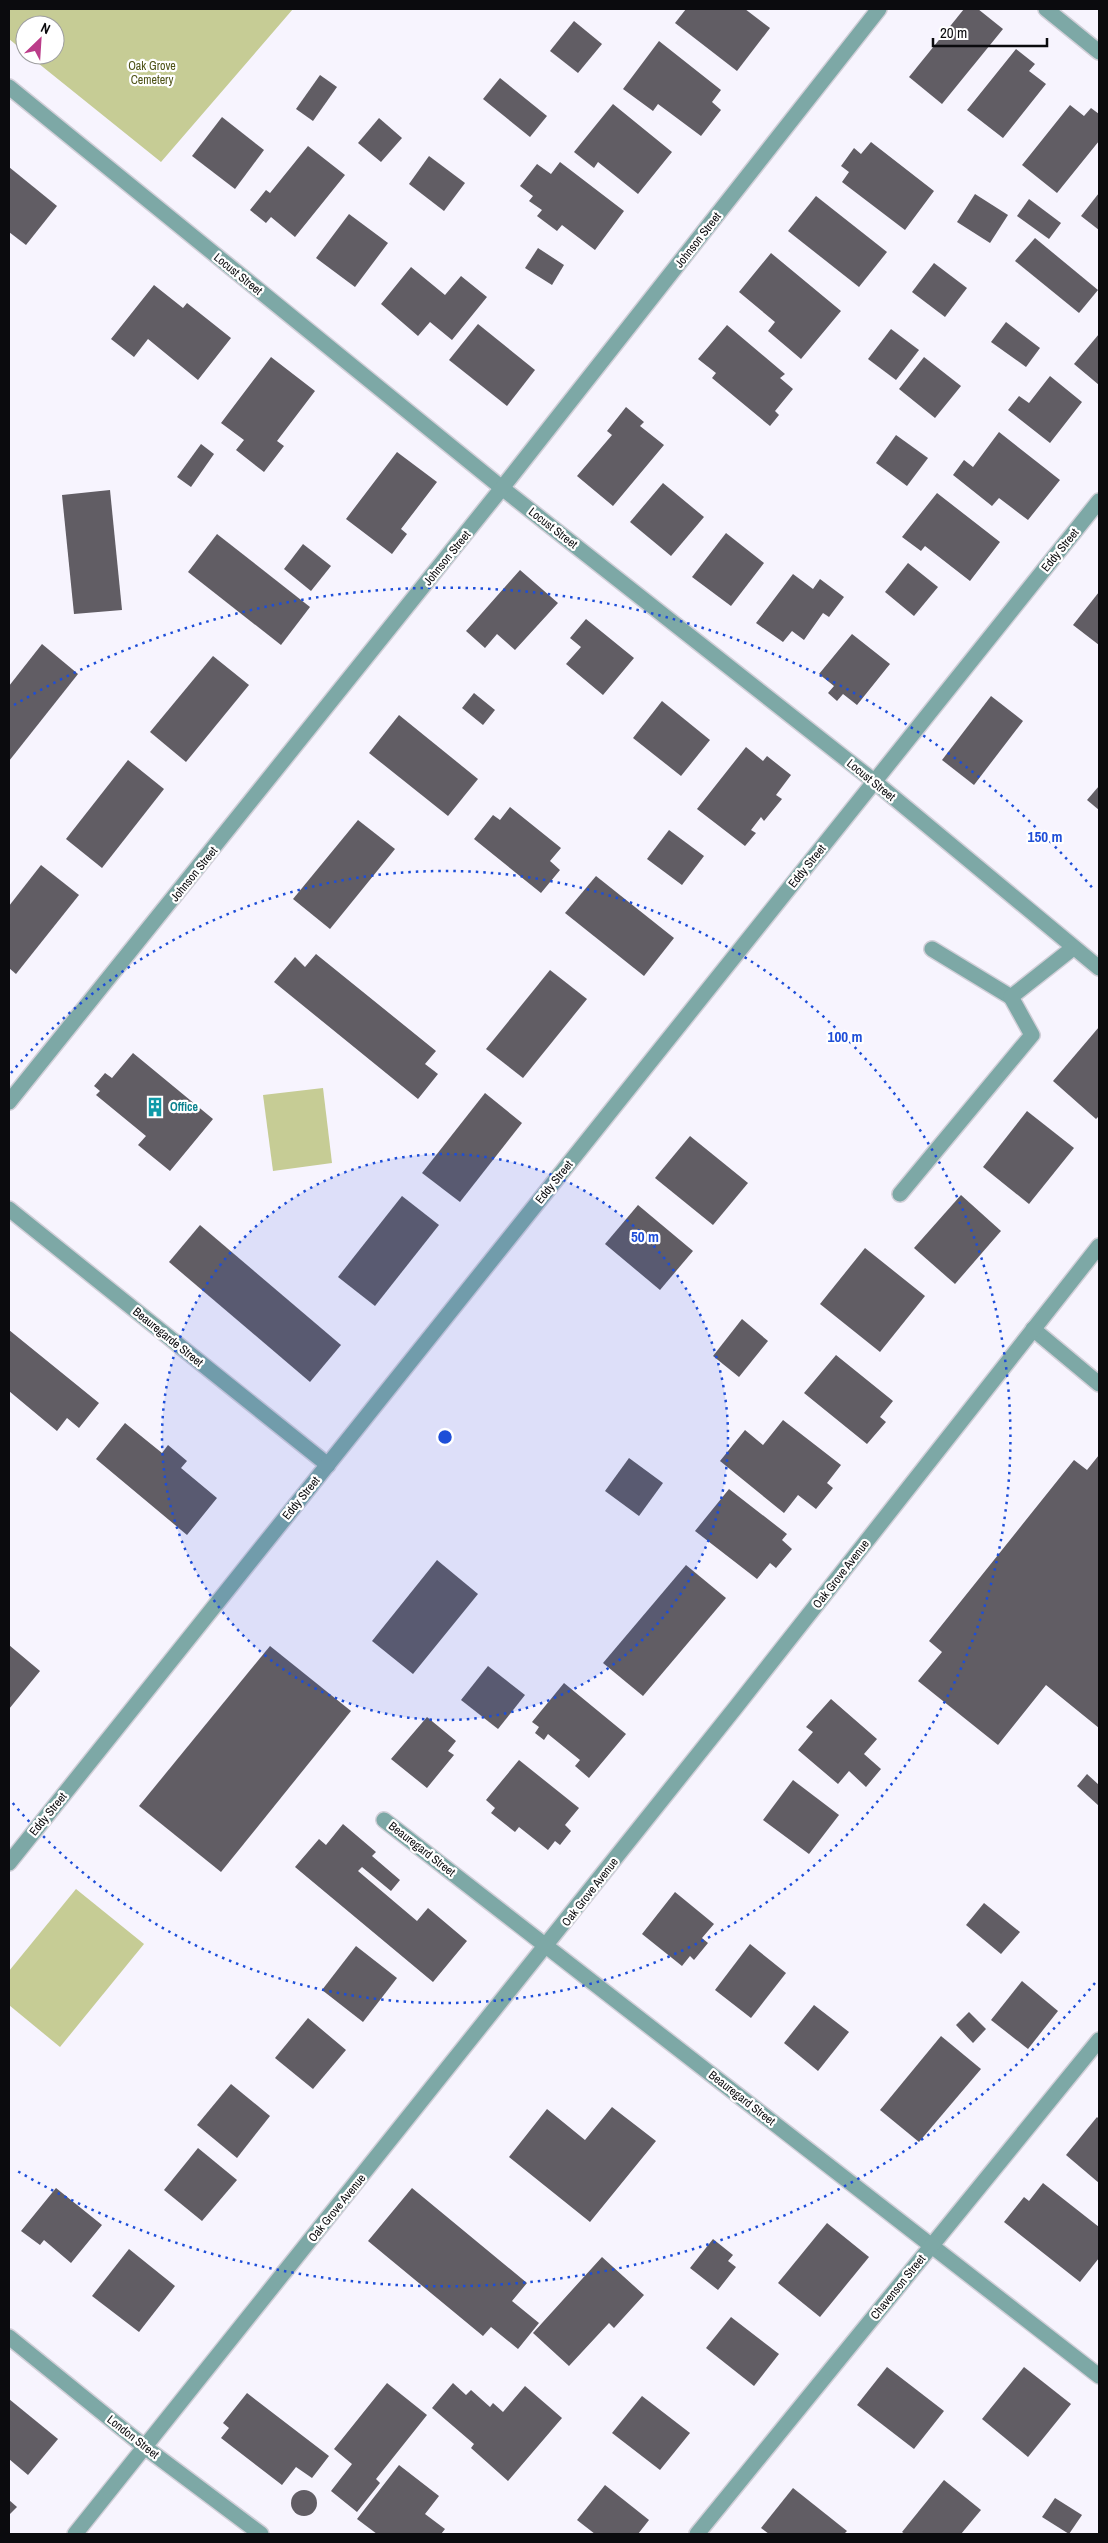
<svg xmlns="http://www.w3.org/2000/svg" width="1108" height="2543" font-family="'Archivo Narrow',sans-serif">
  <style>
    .green { fill: #c6cc95 }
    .building { fill: #615d64 }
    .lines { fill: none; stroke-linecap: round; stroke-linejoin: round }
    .minor-casing { stroke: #d1cfd8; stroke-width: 18 }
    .minor { stroke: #7da8a6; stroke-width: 15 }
    .ring { fill: none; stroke: #1d4ed8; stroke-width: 2.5; stroke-dasharray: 2.5 5 }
    .labels { text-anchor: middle; stroke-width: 4.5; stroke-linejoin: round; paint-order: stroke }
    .park-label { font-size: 12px; fill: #4e5317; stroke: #fff }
    .street-label { font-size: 12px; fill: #0b0b0e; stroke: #fff }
    .culture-label { font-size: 12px; font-weight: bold; fill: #0d838f; stroke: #fff; text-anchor: start }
    .centre { fill: #1d4ed8; stroke: #fff; stroke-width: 2.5 }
    .ring-label { font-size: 15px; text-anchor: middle; font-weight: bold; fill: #1d4ed8; stroke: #fff; stroke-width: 4.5; stroke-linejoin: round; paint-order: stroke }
  </style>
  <rect width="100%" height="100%" fill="#f7f4fe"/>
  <!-- green -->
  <g class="green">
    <path d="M 9,9 L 293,9 L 161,162 L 28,55 L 55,55 L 55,25 L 25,25 L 25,52 L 9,39 Z"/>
    <path d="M 323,1088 L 332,1163 L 273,1171 L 263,1095 Z"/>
    <path d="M 76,1889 L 144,1944 L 60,2047 L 9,2005 L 9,1971 Z"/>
  </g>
  <!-- building -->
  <g class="building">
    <path d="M 686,9 L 745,9 L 770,28 L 737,71 L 675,23 Z"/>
    <path d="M 964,9 L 978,9 L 1003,29 L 942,104 L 909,77 Z"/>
    <path d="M 574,21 L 602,44 L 578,73 L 550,51 Z"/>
    <path d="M 659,41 L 721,90 L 712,102 L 721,110 L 701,136 L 658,104 L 653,111 L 623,89 Z"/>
    <path d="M 1016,49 L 1035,64 L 1029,71 L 1046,84 L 1003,138 L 967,110 Z"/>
    <path d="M 320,75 L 337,87 L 313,121 L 296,109 Z"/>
    <path d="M 500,78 L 547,116 L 530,137 L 483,99 Z"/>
    <path d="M 613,104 L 672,152 L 638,194 L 598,162 L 594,168 L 574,152 Z"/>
    <path d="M 1070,105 L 1084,116 L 1091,108 L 1099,114 L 1099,141 L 1057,193 L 1022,165 Z"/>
    <path d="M 222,117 L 264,150 L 235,189 L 192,156 Z"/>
    <path d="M 379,118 L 402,138 L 381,162 L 358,143 Z"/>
    <path d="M 871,142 L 934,191 L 905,230 L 842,182 L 849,172 L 841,166 L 854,148 L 861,154 Z"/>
    <path d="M 308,146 L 345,175 L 295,237 L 271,217 L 266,223 L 250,210 L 266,190 L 270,193 Z"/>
    <path d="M 429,156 L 465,183 L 444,211 L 409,184 Z"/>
    <path d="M 560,162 L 624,211 L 595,250 L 562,225 L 557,231 L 537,216 L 542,210 L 529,201 L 533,196 L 520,186 L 537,164 L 551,174 Z"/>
    <path d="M 9,167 L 57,206 L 26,245 L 9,232 Z"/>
    <path d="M 1099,193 L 1099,230 L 1081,216 Z"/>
    <path d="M 975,194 L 1008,215 L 990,243 L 957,222 Z"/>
    <path d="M 816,196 L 887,252 L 859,287 L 788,231 Z"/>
    <path d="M 1029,199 L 1061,223 L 1049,239 L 1017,216 Z"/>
    <path d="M 349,214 L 388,243 L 355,287 L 316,258 Z"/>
    <path d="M 1035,238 L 1098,290 L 1079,313 L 1015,261 Z"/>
    <path d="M 538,248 L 564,265 L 552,285 L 525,268 Z"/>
    <path d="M 771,253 L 841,311 L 801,359 L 768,331 L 775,322 L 739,292 Z"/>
    <path d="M 934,263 L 967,288 L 945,317 L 912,292 Z"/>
    <path d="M 411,267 L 445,295 L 461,276 L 487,297 L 452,340 L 430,322 L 418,336 L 381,304 Z"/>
    <path d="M 154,285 L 183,308 L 187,303 L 231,338 L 198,380 L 148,339 L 134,357 L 111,339 Z"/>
    <path d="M 1006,322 L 1040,348 L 1026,367 L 991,342 Z"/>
    <path d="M 478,324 L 535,370 L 507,406 L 449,360 Z"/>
    <path d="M 727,325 L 785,374 L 780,378 L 793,389 L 775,411 L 779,415 L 770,426 L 712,378 L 716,373 L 698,359 Z"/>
    <path d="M 891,329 L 919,350 L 896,380 L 868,359 Z"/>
    <path d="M 1099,334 L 1099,385 L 1074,364 Z"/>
    <path d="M 271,357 L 315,391 L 277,441 L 284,446 L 264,472 L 236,450 L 244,440 L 221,423 Z"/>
    <path d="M 924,357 L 961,386 L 935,418 L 899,389 Z"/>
    <path d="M 1050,376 L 1082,402 L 1050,443 L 1008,410 L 1019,396 L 1029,403 Z"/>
    <path d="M 626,407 L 644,422 L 640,426 L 664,445 L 613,506 L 577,476 L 612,435 L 607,431 Z"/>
    <path d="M 999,432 L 1060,480 L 1028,520 L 999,498 L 992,506 L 953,475 L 964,460 L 973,467 Z"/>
    <path d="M 896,435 L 928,458 L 907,486 L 876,463 Z"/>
    <path d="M 201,444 L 214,454 L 191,487 L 177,477 Z"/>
    <path d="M 397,452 L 437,482 L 401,529 L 407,534 L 392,554 L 346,519 Z"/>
    <path d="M 663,483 L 704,517 L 671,556 L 630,522 Z"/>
    <path d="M 110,490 L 122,610 L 74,614 L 62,495 Z"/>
    <path d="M 937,493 L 1000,542 L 970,581 L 925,546 L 921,551 L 902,537 Z"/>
    <path d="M 726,533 L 764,563 L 731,606 L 692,577 Z"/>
    <path d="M 217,534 L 310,607 L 281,645 L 188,572 Z"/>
    <path d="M 303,544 L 331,566 L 311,591 L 284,569 Z"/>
    <path d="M 908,563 L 938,587 L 914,616 L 885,592 Z"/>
    <path d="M 520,570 L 558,603 L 515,650 L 497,634 L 485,648 L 466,631 Z"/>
    <path d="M 793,574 L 813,589 L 820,579 L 844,597 L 829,617 L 823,613 L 804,640 L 792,631 L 783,642 L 756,623 Z"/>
    <path d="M 1099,592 L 1099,645 L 1073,625 Z"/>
    <path d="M 586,619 L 634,658 L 603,695 L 566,664 L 581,647 L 570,638 Z"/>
    <path d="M 852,634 L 890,664 L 857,705 L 843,694 L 837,701 L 828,693 L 834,686 L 819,674 Z"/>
    <path d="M 42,644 L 78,674 L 9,761 L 9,686 Z"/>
    <path d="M 213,656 L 249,685 L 186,762 L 150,732 Z"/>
    <path d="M 474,693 L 495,710 L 483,725 L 462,708 Z"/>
    <path d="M 991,696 L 1023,721 L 974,785 L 942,760 Z"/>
    <path d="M 662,701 L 710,740 L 681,776 L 633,738 Z"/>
    <path d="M 399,715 L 478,779 L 448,816 L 369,753 Z"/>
    <path d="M 746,747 L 763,761 L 767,756 L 791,775 L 776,795 L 782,799 L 764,821 L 761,817 L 751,830 L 756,833 L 745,846 L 697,809 Z"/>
    <path d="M 128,760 L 164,789 L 102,868 L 66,839 Z"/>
    <path d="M 1099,786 L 1099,810 L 1087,800 Z"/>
    <path d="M 510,807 L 561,848 L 550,861 L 560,870 L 541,893 L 474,839 L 493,815 L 500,820 Z"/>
    <path d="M 358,820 L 395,849 L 330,929 L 293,899 Z"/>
    <path d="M 669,830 L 704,856 L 682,885 L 647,859 Z"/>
    <path d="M 41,865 L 79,895 L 16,974 L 9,968 L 9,906 Z"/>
    <path d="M 596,876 L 674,938 L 644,976 L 565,913 Z"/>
    <path d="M 316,954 L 436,1051 L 425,1064 L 438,1074 L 418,1099 L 274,982 L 295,957 L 305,967 Z"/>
    <path d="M 550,970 L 587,999 L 523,1078 L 486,1049 Z"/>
    <path d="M 1099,1027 L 1099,1116 L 1096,1119 L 1053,1081 Z"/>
    <path d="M 133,1053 L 213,1119 L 170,1171 L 138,1145 L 146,1136 L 96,1095 L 100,1091 L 94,1086 L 105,1073 L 112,1078 Z"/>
    <path d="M 485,1093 L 522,1123 L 460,1202 L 422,1173 Z"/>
    <path d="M 1027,1111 L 1074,1148 L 1029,1204 L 983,1167 Z"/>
    <path d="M 690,1136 L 748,1183 L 713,1225 L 655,1178 Z"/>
    <path d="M 961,1195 L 1001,1231 L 955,1284 L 914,1248 Z"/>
    <path d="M 402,1196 L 439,1225 L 375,1306 L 338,1277 Z"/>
    <path d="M 638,1205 L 693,1251 L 660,1290 L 605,1244 Z"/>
    <path d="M 200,1225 L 341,1345 L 310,1382 L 169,1262 Z"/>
    <path d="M 865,1248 L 925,1296 L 880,1352 L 820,1304 Z"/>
    <path d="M 742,1319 L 768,1341 L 739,1377 L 713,1356 Z"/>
    <path d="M 9,1330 L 99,1403 L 79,1428 L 67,1418 L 57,1431 L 9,1391 Z"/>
    <path d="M 836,1355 L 893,1401 L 880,1417 L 886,1422 L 867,1444 L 804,1393 Z"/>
    <path d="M 783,1420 L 841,1465 L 827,1483 L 833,1488 L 816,1509 L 798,1495 L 784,1513 L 720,1461 L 745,1430 L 763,1445 Z"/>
    <path d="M 125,1423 L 162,1453 L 168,1445 L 187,1461 L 181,1468 L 217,1498 L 187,1535 L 96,1459 Z"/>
    <path d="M 1099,1455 L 1099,1728 L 1046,1685 L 998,1745 L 918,1681 L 942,1652 L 929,1641 L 1074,1460 L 1087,1470 Z"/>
    <path d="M 629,1458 L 663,1483 L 639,1516 L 605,1491 Z"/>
    <path d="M 729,1489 L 787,1534 L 782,1540 L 792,1549 L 776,1568 L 770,1563 L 757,1579 L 695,1531 Z"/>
    <path d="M 437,1560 L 478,1594 L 413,1674 L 372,1641 Z"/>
    <path d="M 686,1565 L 726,1598 L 643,1696 L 603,1663 Z"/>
    <path d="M 9,1645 L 40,1671 L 9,1709 Z"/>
    <path d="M 270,1646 L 351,1711 L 221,1872 L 139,1806 Z"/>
    <path d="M 488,1666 L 525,1695 L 498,1729 L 461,1700 Z"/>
    <path d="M 564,1683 L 626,1734 L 589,1778 L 575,1766 L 580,1760 L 548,1734 L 544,1740 L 535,1733 L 539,1727 L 532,1722 Z"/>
    <path d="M 831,1699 L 877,1739 L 864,1754 L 881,1769 L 866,1787 L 849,1771 L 838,1784 L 798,1750 L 813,1732 L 806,1727 Z"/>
    <path d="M 427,1717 L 456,1741 L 448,1751 L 454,1755 L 427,1788 L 391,1759 Z"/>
    <path d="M 519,1760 L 579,1808 L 565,1825 L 571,1831 L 560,1845 L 555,1841 L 548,1850 L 519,1827 L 515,1832 L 491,1813 L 495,1808 L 486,1800 Z"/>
    <path d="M 1087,1774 L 1099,1785 L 1099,1806 L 1077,1786 Z"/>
    <path d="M 793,1780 L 839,1815 L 809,1854 L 763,1820 Z"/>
    <path d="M 343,1824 L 376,1852 L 372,1856 L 400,1880 L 391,1891 L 362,1867 L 358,1871 L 417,1921 L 428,1908 L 467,1941 L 433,1982 L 295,1867 L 319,1839 L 326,1845 Z"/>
    <path d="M 675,1892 L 714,1924 L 702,1938 L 708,1943 L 694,1960 L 690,1956 L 682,1966 L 642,1934 Z"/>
    <path d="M 984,1903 L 1020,1932 L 1001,1954 L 966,1925 Z"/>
    <path d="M 750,1944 L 786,1973 L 751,2018 L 715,1990 Z"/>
    <path d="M 356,1946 L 397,1978 L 363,2022 L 322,1990 Z"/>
    <path d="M 1022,1981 L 1058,2011 L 1028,2049 L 991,2020 Z"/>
    <path d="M 814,2005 L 849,2032 L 818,2071 L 784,2043 Z"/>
    <path d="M 969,2012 L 986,2029 L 973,2043 L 956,2025 Z"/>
    <path d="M 308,2018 L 346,2050 L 313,2089 L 275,2058 Z"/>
    <path d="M 941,2036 L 981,2069 L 919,2142 L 880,2110 Z"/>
    <path d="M 231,2084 L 270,2116 L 237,2158 L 197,2125 Z"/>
    <path d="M 612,2107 L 656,2141 L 590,2222 L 509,2157 L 547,2109 L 585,2140 Z"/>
    <path d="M 1097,2117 L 1099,2119 L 1099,2183 L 1066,2155 Z"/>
    <path d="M 198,2148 L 237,2180 L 202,2221 L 164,2190 Z"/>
    <path d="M 1043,2183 L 1099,2227 L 1099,2258 L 1080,2282 L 1004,2222 L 1024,2197 L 1029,2201 Z"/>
    <path d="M 56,2188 L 102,2225 L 71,2263 L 44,2240 L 40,2245 L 21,2231 Z"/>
    <path d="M 412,2188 L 527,2283 L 512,2301 L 539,2323 L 518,2349 L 491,2327 L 483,2336 L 368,2241 Z"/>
    <path d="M 827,2223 L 869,2257 L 820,2317 L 778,2283 Z"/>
    <path d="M 713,2239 L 733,2255 L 728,2261 L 736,2267 L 718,2290 L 690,2268 Z"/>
    <path d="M 129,2249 L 175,2286 L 139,2332 L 92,2296 Z"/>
    <path d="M 602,2257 L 644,2295 L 614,2328 L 609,2323 L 569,2366 L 533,2333 Z"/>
    <path d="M 731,2317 L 779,2354 L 754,2386 L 706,2348 Z"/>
    <path d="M 887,2367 L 944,2411 L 914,2449 L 857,2405 Z"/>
    <path d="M 1024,2367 L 1071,2404 L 1028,2457 L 982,2419 Z"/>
    <path d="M 387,2383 L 427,2415 L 376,2479 L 380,2483 L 357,2512 L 331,2491 L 352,2464 L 334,2449 Z"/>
    <path d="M 453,2383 L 466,2395 L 471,2390 L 490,2407 L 493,2403 L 503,2412 L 525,2386 L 562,2418 L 508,2481 L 471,2448 L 474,2444 L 432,2408 Z"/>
    <path d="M 247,2393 L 329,2456 L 312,2478 L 296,2467 L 282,2485 L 221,2438 L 229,2428 L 223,2423 Z"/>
    <path d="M 642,2396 L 690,2433 L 660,2470 L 612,2433 Z"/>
    <path d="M 9,2399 L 58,2439 L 28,2475 L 9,2459 Z"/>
    <path d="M 399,2465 L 439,2496 L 425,2514 L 445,2529 L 441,2534 L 377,2534 L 357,2519 Z"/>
    <path d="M 944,2480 L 981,2510 L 961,2534 L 905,2534 L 902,2532 Z"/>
    <path d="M 605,2485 L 649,2520 L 638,2534 L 595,2534 L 577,2520 Z"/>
    <path d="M 793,2488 L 847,2531 L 844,2534 L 769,2534 L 761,2528 Z"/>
    <circle cx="304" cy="2503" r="13"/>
    <path d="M 1055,2498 L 1082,2515 L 1069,2534 L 1042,2517 Z"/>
    <path d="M 9,2500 L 17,2507 L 9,2515 Z"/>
  </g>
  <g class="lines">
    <defs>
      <g id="minor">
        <path d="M 1046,9 L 1099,52"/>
        <path d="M 9,87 L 502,488 L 875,782 L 1099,968"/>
        <path d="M 932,949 L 1011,997"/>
        <path d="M 9,1102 L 502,488 L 879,9"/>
        <path d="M 900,1194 L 1032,1035 L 1011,997 L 1073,948"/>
        <path d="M 9,1209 L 328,1465"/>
        <path d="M 1033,1329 L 1099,1384"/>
        <path d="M 384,1820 L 1099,2376"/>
        <path d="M 9,1863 L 1099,501"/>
        <path d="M 9,2337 L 146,2448 L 261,2534"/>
        <path d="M 75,2534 L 736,1707 L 1099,1246"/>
        <path d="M 697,2534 L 1099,2040"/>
      </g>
    </defs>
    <!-- minor casing -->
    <use href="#minor" class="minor-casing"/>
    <!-- minor -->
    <use href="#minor" class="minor"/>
  </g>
  <!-- distance rings -->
  <circle cx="445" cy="1437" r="283" fill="#1d4ed8" fill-opacity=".12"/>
  <g class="ring">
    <circle cx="445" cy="1437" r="283"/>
    <path d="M11 1073A566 566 0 1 1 11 1801"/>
    <path d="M1095 1983A849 849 0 0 1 14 2169M14 705A849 849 0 0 1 1095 891"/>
  </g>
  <!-- icons -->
  <defs>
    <symbol id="building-bare" viewBox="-9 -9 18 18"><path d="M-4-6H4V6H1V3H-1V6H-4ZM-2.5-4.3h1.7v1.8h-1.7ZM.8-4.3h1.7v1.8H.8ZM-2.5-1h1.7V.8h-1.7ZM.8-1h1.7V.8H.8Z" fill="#0f9aa8" stroke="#fff" stroke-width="2.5" paint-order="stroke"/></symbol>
  </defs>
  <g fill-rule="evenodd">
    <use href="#building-bare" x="141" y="1093" width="28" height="28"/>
  </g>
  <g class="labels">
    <!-- park labels -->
    <g class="park-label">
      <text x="152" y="70">Oak Grove<tspan x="152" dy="14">Cemetery</tspan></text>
    </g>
    <!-- street labels -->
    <g class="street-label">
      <text transform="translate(698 240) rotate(-52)" y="4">Johnson Street</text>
      <text transform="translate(238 274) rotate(39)" y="4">Locust Street</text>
      <text transform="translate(553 528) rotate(38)" y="4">Locust Street</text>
      <text transform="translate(1060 550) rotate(-51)" y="4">Eddy Street</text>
      <text transform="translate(447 558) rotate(-51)" y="4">Johnson Street</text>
      <text transform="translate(871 780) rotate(39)" y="4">Locust Street</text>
      <text transform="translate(807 866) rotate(-51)" y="4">Eddy Street</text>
      <text transform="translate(194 874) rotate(-51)" y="4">Johnson Street</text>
      <text transform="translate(554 1182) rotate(-51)" y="4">Eddy Street</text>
      <text transform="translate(168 1337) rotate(39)" y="4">Beauregarde Street</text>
      <text transform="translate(301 1498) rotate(-51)" y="4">Eddy Street</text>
      <text transform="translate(841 1574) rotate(-52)" y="4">Oak Grove Avenue</text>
      <text transform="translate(48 1814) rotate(-51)" y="4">Eddy Street</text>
      <text transform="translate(422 1849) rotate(38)" y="4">Beauregard Street</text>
      <text transform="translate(590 1892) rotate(-52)" y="4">Oak Grove Avenue</text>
      <text transform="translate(742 2098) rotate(38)" y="4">Beauregard Street</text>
      <text transform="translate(337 2208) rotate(-51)" y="4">Oak Grove Avenue</text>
      <text transform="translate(898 2287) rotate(-51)" y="4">Chavenson Street</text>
      <text transform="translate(133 2437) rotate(38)" y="4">London Street</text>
    </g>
    <!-- culture labels -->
    <g class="culture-label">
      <text x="170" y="1111">Office</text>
    </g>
  </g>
  <circle cx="445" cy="1437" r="8" class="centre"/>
  <g class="ring-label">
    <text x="1045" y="842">150 m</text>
    <text x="845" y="1042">100 m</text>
    <text x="645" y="1242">50 m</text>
  </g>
  <!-- border -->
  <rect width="1108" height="2543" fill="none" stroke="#0b0b0e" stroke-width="20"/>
  <!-- north arrow -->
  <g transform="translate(40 40) rotate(25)"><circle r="24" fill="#ffffff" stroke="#9d9d9f"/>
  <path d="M0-4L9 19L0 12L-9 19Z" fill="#bb3c89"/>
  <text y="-8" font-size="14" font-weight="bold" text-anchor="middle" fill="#0b0b0e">N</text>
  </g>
  <!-- scale -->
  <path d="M933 38v8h114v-8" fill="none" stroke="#0b0b0e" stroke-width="2.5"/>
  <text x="940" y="38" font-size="15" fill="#0b0b0e" stroke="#ffffff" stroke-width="4" paint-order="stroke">20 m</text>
</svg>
